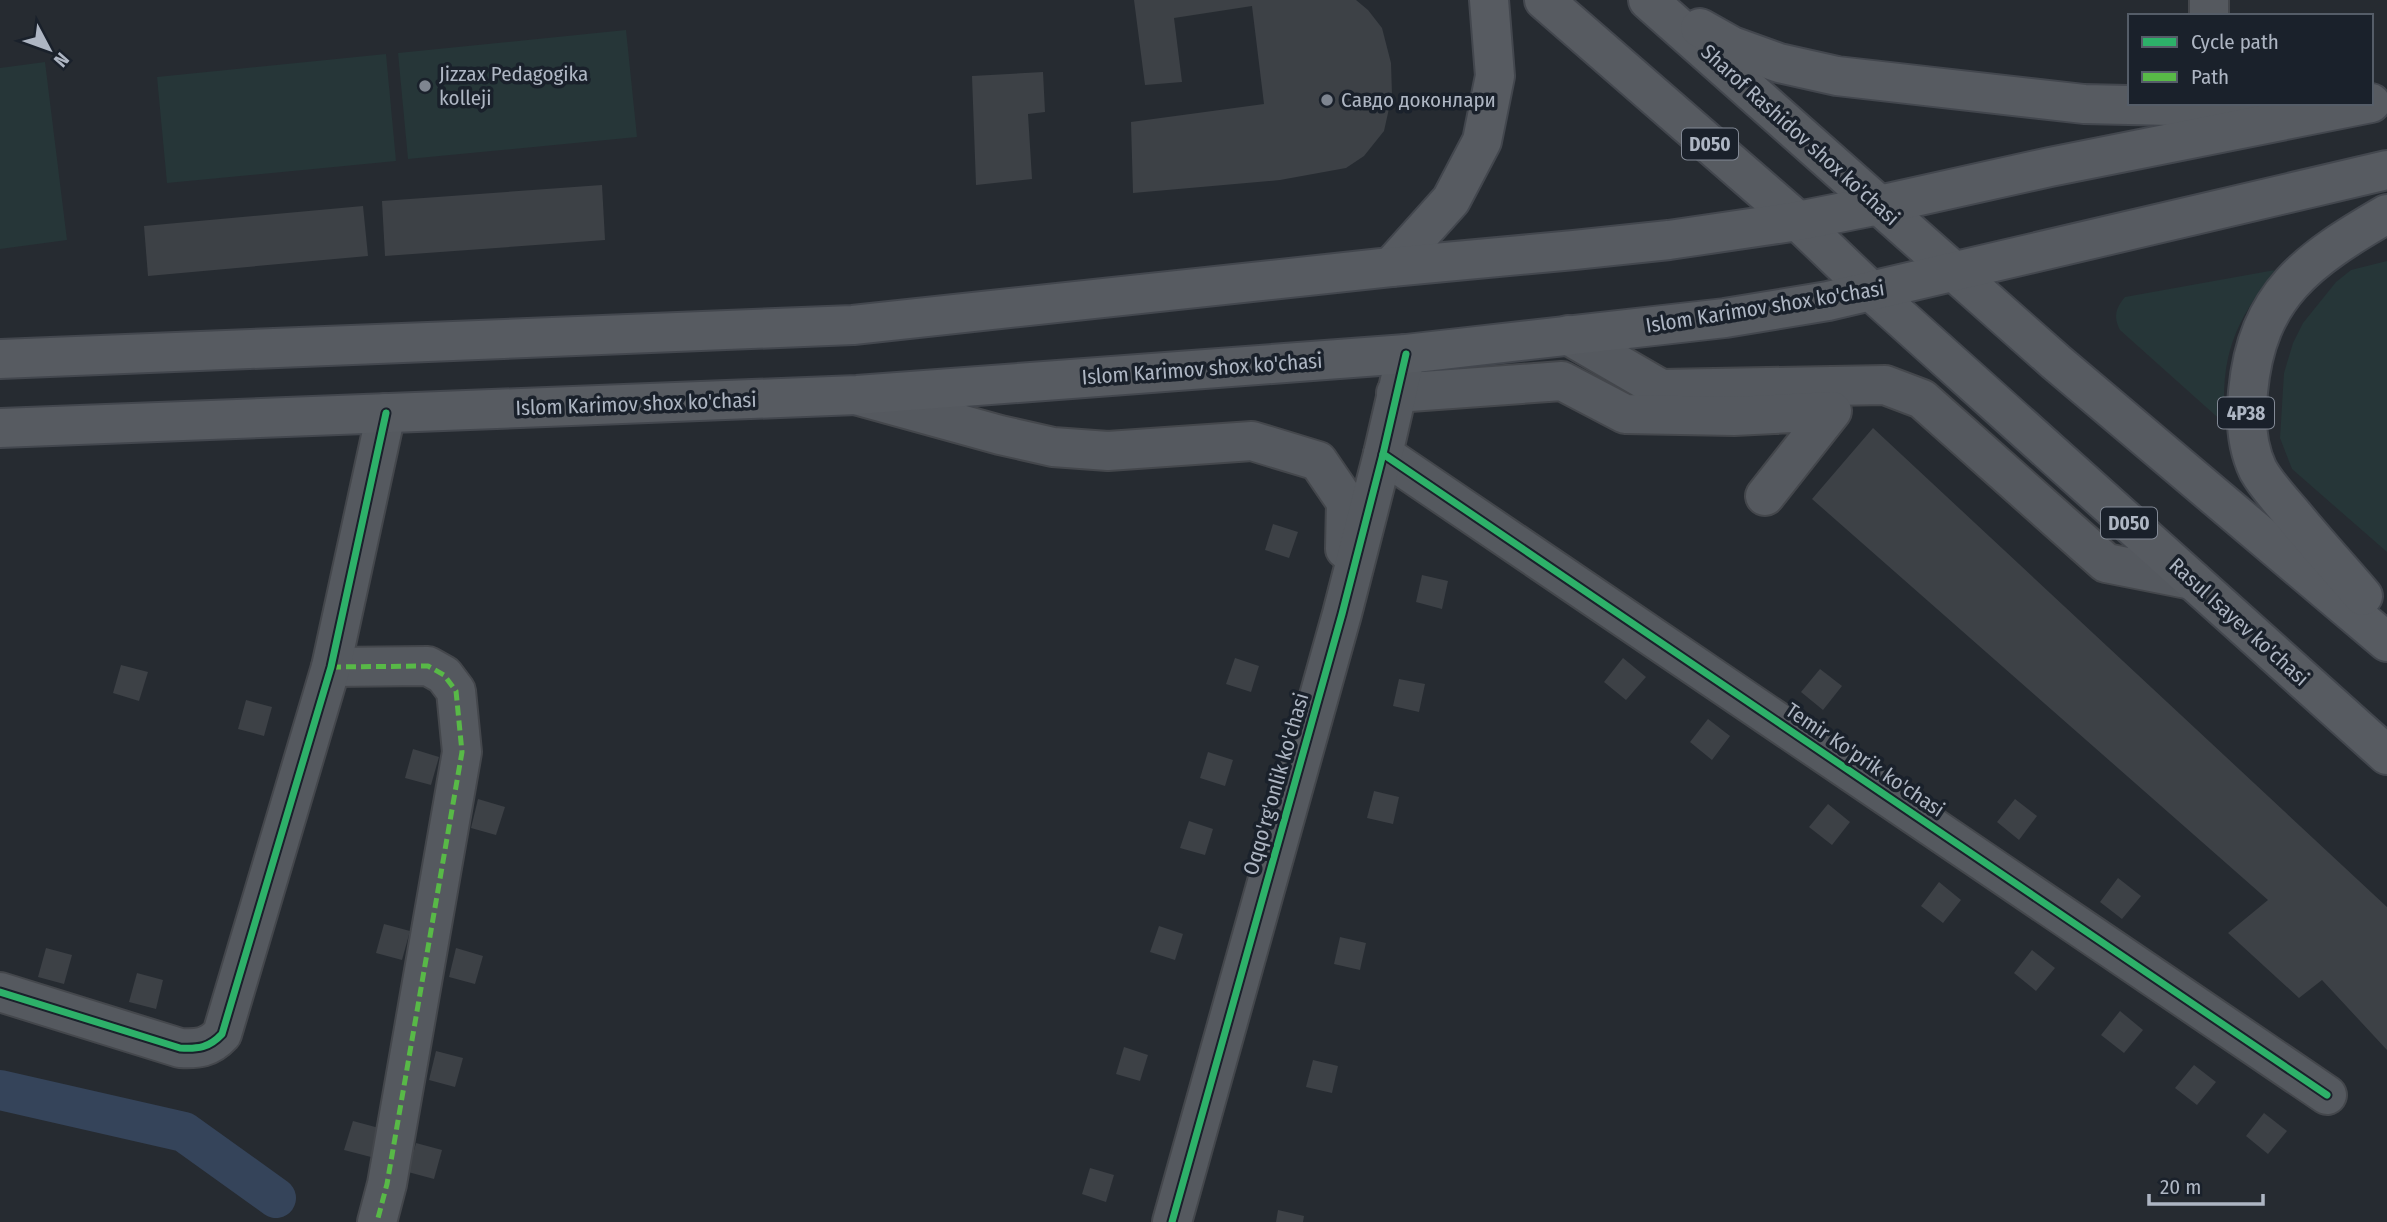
<svg xmlns="http://www.w3.org/2000/svg" width="2387" height="1222" font-family="'Fira Sans Condensed',sans-serif">
  <style>
    .green { fill: #263638 }
    .lines { fill: none; stroke-linecap: round; stroke-linejoin: round }
    .canal { stroke: #35445a; stroke-width: 40 }
    .building { fill: #3d4146 }
    .minor-casing { stroke: #44474c; stroke-width: 42 }
    .major-casing { stroke: #43474e; stroke-width: 42 }
    .minor { stroke: #55595f; stroke-width: 38 }
    .major { stroke: #575b61; stroke-width: 38 }
    .quiet { stroke: #58b947; stroke-width: 5; stroke-dasharray: 10 5; stroke-linecap: butt }
    .cycleway-casing { stroke: #1a212b; stroke-width: 11 }
    .cycleway { stroke: #2db169; stroke-width: 7 }
    .poi-dot { fill: #7e8590; stroke: #1a212b; stroke-width: 2.5 }
    .labels { text-anchor: middle; stroke-width: 7; stroke-linejoin: round; paint-order: stroke }
    .shield { fill: #1a212b; stroke: #828995; stroke-width: 2 }
    .shield-label { font-size: 19px; font-weight: bold; fill: #aeb6c3 }
    .poi-label { font-size: 21px; fill: #aeb6c3; stroke: #1a212b; text-anchor: start }
    .street-label { font-size: 21px; fill: #aeb6c3; stroke: #1a212b }
  </style>
  <rect width="100%" height="100%" fill="#262b31"/>
  <!-- green -->
  <g class="green">
    <path d="M 626,30 L 637,137 L 408,159 L 398,53 Z"/>
    <path d="M 386,54 L 396,161 L 167,183 L 157,77 Z"/>
    <path d="M 45,62 L 67,240 L 0,249 L 0,68 Z"/>
    <path d="M 2387,261 L 2387,552 L 2292,469 L 2280,438 L 2284,373 L 2293,343 L 2303,323 L 2336,282 L 2351,270 Z"/>
    <path d="M 2275,270 C 2234,324 2220,355 2225,424 L 2120,330 C 2113,316 2116,308 2125,297 Z"/>
  </g>
  <g class="lines">
    <!-- canal -->
    <path class="canal" d="M 0,1090 L 184,1132 L 276,1198"/>
  </g>
  <!-- building -->
  <g class="building">
    <path d="M 1134,0 L 1356,0 L 1368,10 L 1382,28 L 1391,63 L 1392,95 L 1384,131 L 1364,156 L 1346,168 L 1280,180 L 1133,193 L 1131,122 L 1264,104 L 1252,6 L 1174,18 L 1182,82 L 1145,85 Z"/>
    <path d="M 1043,72 L 1045,112 L 1028,114 L 1032,179 L 976,185 L 972,76 Z"/>
    <path d="M 602,185 L 605,240 L 385,256 L 382,201 Z"/>
    <path d="M 363,206 L 368,256 L 148,276 L 144,226 Z"/>
    <path d="M 1873,428 L 2387,907 L 2387,1050 L 2322,980 L 2299,998 L 2228,933 L 2268,900 L 1812,499 Z"/>
    <path d="M 1273,524 L 1298,532 L 1289,558 L 1265,550 Z"/>
    <path d="M 1422,575 L 1448,581 L 1442,609 L 1416,602 Z"/>
    <path d="M 1235,658 L 1259,666 L 1251,692 L 1226,684 Z"/>
    <path d="M 1623,658 L 1646,677 L 1626,700 L 1604,682 Z"/>
    <path d="M 121,665 L 148,672 L 139,701 L 113,693 Z"/>
    <path d="M 1820,669 L 1842,686 L 1823,710 L 1801,692 Z"/>
    <path d="M 1399,679 L 1425,684 L 1419,712 L 1393,706 Z"/>
    <path d="M 246,700 L 272,707 L 264,736 L 238,729 Z"/>
    <path d="M 1708,719 L 1730,736 L 1712,760 L 1690,742 Z"/>
    <path d="M 413,749 L 439,757 L 431,785 L 405,778 Z"/>
    <path d="M 1208,752 L 1233,760 L 1225,786 L 1200,778 Z"/>
    <path d="M 1374,791 L 1399,797 L 1393,824 L 1367,818 Z"/>
    <path d="M 478,799 L 505,807 L 496,835 L 471,828 Z"/>
    <path d="M 2015,799 L 2037,816 L 2019,840 L 1997,822 Z"/>
    <path d="M 1828,804 L 1850,822 L 1832,845 L 1809,827 Z"/>
    <path d="M 1189,821 L 1213,829 L 1205,855 L 1180,848 Z"/>
    <path d="M 2118,878 L 2141,896 L 2122,919 L 2100,902 Z"/>
    <path d="M 1939,882 L 1961,900 L 1943,923 L 1921,906 Z"/>
    <path d="M 384,924 L 410,931 L 402,960 L 376,953 Z"/>
    <path d="M 1159,926 L 1183,934 L 1175,960 L 1150,952 Z"/>
    <path d="M 1340,937 L 1366,943 L 1360,970 L 1334,964 Z"/>
    <path d="M 46,948 L 72,955 L 64,984 L 38,977 Z"/>
    <path d="M 456,948 L 483,956 L 475,984 L 449,977 Z"/>
    <path d="M 2032,950 L 2055,968 L 2036,991 L 2014,973 Z"/>
    <path d="M 137,973 L 163,980 L 156,1009 L 129,1002 Z"/>
    <path d="M 2120,1011 L 2143,1030 L 2124,1053 L 2101,1035 Z"/>
    <path d="M 1124,1047 L 1148,1055 L 1140,1081 L 1116,1074 Z"/>
    <path d="M 436,1051 L 463,1058 L 455,1087 L 429,1080 Z"/>
    <path d="M 1313,1060 L 1338,1066 L 1332,1093 L 1306,1087 Z"/>
    <path d="M 2194,1065 L 2216,1082 L 2197,1105 L 2175,1088 Z"/>
    <path d="M 2264,1113 L 2287,1131 L 2268,1154 L 2246,1136 Z"/>
    <path d="M 353,1121 L 379,1128 L 371,1157 L 344,1150 Z"/>
    <path d="M 416,1143 L 442,1150 L 434,1179 L 408,1172 Z"/>
    <path d="M 1090,1168 L 1114,1175 L 1106,1202 L 1082,1194 Z"/>
    <path d="M 1278,1210 L 1304,1216 L 1303,1222 L 1276,1222 Z"/>
  </g>
  <g class="lines">
    <defs>
      <g id="minor">
        <path d="M 2209,16 L 2209,0"/>
        <path d="M 1568,335 L 1661,389 L 1885,385 L 1922,399 L 2106,563 L 2192,580"/>
        <path d="M 1396,393 L 1562,381 L 1625,414 L 1734,416 L 1832,411 L 1765,496"/>
        <path d="M 859,396 L 1000,435 L 1053,447 L 1108,451 L 1252,441 L 1318,461 L 1346,502 L 1345,549"/>
        <path d="M 1383,454 L 2327,1095"/>
        <path d="M 331,667 L 428,666 L 444,675 L 456,691 L 462,752 L 387,1184 L 377,1222"/>
        <path d="M 0,992 L 180,1048 C 198,1049 209,1048 222,1034 L 331,667 L 386,413"/>
        <path d="M 1172,1222 L 1342,614 L 1383,454 L 1406,354"/>
      </g>
      <g id="major">
        <path d="M 1544,0 L 1798,221 L 1872,292 L 2387,755"/>
        <path d="M 1648,0 L 2056,362 L 2387,642"/>
        <path d="M 1700,28 L 1732,46 L 1779,63 L 1837,76 L 2084,104 L 2260,108"/>
        <path d="M 1391,267 L 1451,200 L 1482,141 L 1495,76 L 1489,0"/>
        <path d="M 0,359 L 853,325 L 1391,267 L 1574,250 L 1669,240 L 1798,221 L 1879,205 L 2050,167 L 2371,103"/>
        <path d="M 0,428 L 857,395 L 1406,354 L 1725,318 L 1828,301 L 2387,170"/>
        <path d="M 2363,596 C 2340,569 2316,543 2294,516 C 2282,502 2267,486 2258,470 C 2246,445 2245,419 2248,392 C 2257,294 2308,260 2387,214"/>
      </g>
    </defs>
    <!-- minor casing -->
    <use href="#minor" class="minor-casing"/>
    <!-- major casing -->
    <use href="#major" class="major-casing"/>
    <!-- minor -->
    <use href="#minor" class="minor"/>
    <!-- major -->
    <use href="#major" class="major"/>
    <!-- quiet -->
    <path class="quiet" d="M 331,667 L 428,666 L 444,675 L 456,691 L 462,752 L 387,1184 L 377,1222"/>
    <defs>
      <g id="cycleway">
        <path d="M 1383,454 L 2327,1095"/>
        <path d="M 0,992 L 180,1048 C 198,1049 209,1048 222,1034 L 331,667 L 386,413"/>
        <path d="M 1172,1222 L 1342,614 L 1383,454 L 1406,354"/>
      </g>
    </defs>
    <!-- cycleway casing -->
    <use href="#cycleway" class="cycleway-casing"/>
    <!-- cycleway -->
    <use href="#cycleway" class="cycleway"/>
  </g>
  <!-- markers -->
  <g class="poi-dot">
    <circle cx="425" cy="86" r="7"/>
    <circle cx="1327" cy="100" r="7"/>
  </g>
  <g class="labels">
    <!-- shield labels -->
    <g class="shield">
      <rect x="1682" y="128.5" width="56" height="31" rx="5"/>
      <rect x="2218" y="397.5" width="56" height="31" rx="5"/>
      <rect x="2101" y="507.5" width="56" height="31" rx="5"/>
    </g>
    <g class="shield-label">
      <text x="1710" y="151">D050</text>
      <text x="2246" y="420">4P38</text>
      <text x="2129" y="530">D050</text>
    </g>
    <!-- poi labels -->
    <g class="poi-label">
      <text x="439" y="81">Jizzax Pedagogika<tspan x="439" dy="24">kolleji</tspan></text>
      <text x="1341" y="107">Cавдо доконлари</text>
    </g>
    <!-- street labels -->
    <g class="street-label">
      <text transform="translate(1800 135) rotate(42)" y="7">Sharof Rashidov shox ko'chasi</text>
      <text transform="translate(1765 307) rotate(-9)" y="7">Islom Karimov shox ko'chasi</text>
      <text transform="translate(1202 369) rotate(-4)" y="7">Islom Karimov shox ko'chasi</text>
      <text transform="translate(636 404) rotate(-2)" y="7">Islom Karimov shox ko'chasi</text>
      <text transform="translate(2239 622) rotate(42)" y="7">Rasul Isayev ko'chasi</text>
      <text transform="translate(1865 760) rotate(34)" y="7">Temir Ko'prik ko'chasi</text>
      <text transform="translate(1276 784) rotate(-74)" y="7">Oqqo'rg'onlik ko'chasi</text>
    </g>
  </g>
  <!-- legend -->
  <rect x="2128" y="14" width="245" height="91" fill="#1a212b" stroke="#555d68" stroke-width="2"/>
  <rect x="2142" y="37" width="35" height="10" fill="#2db169" stroke="#555d68" stroke-width="2"/>
  <text x="2191" y="49" font-size="21" fill="#aeb6c3">Cycle path</text>
  <rect x="2142" y="72" width="35" height="10" fill="#58b947" stroke="#555d68" stroke-width="2"/>
  <text x="2191" y="84" font-size="21" fill="#aeb6c3">Path</text>
  <!-- north arrow -->
  <g transform="translate(49 49) rotate(131)" stroke="#1a212b" stroke-width="5" paint-order="stroke">
  <path d="M0-5L12 26L0 18L-12 26Z" fill="#aeb6c3"/>
  <text y="-10" font-size="19" font-weight="bold" text-anchor="middle" fill="#aeb6c3">N</text>
  </g>
  <!-- scale -->
  <path d="M2149 1194v10h114v-10" fill="none" stroke="#aeb6c3" stroke-width="3.5"/>
  <text x="2160" y="1194" font-size="21" fill="#aeb6c3" stroke="#1a212b" stroke-width="5" paint-order="stroke">20 m</text>
</svg>
